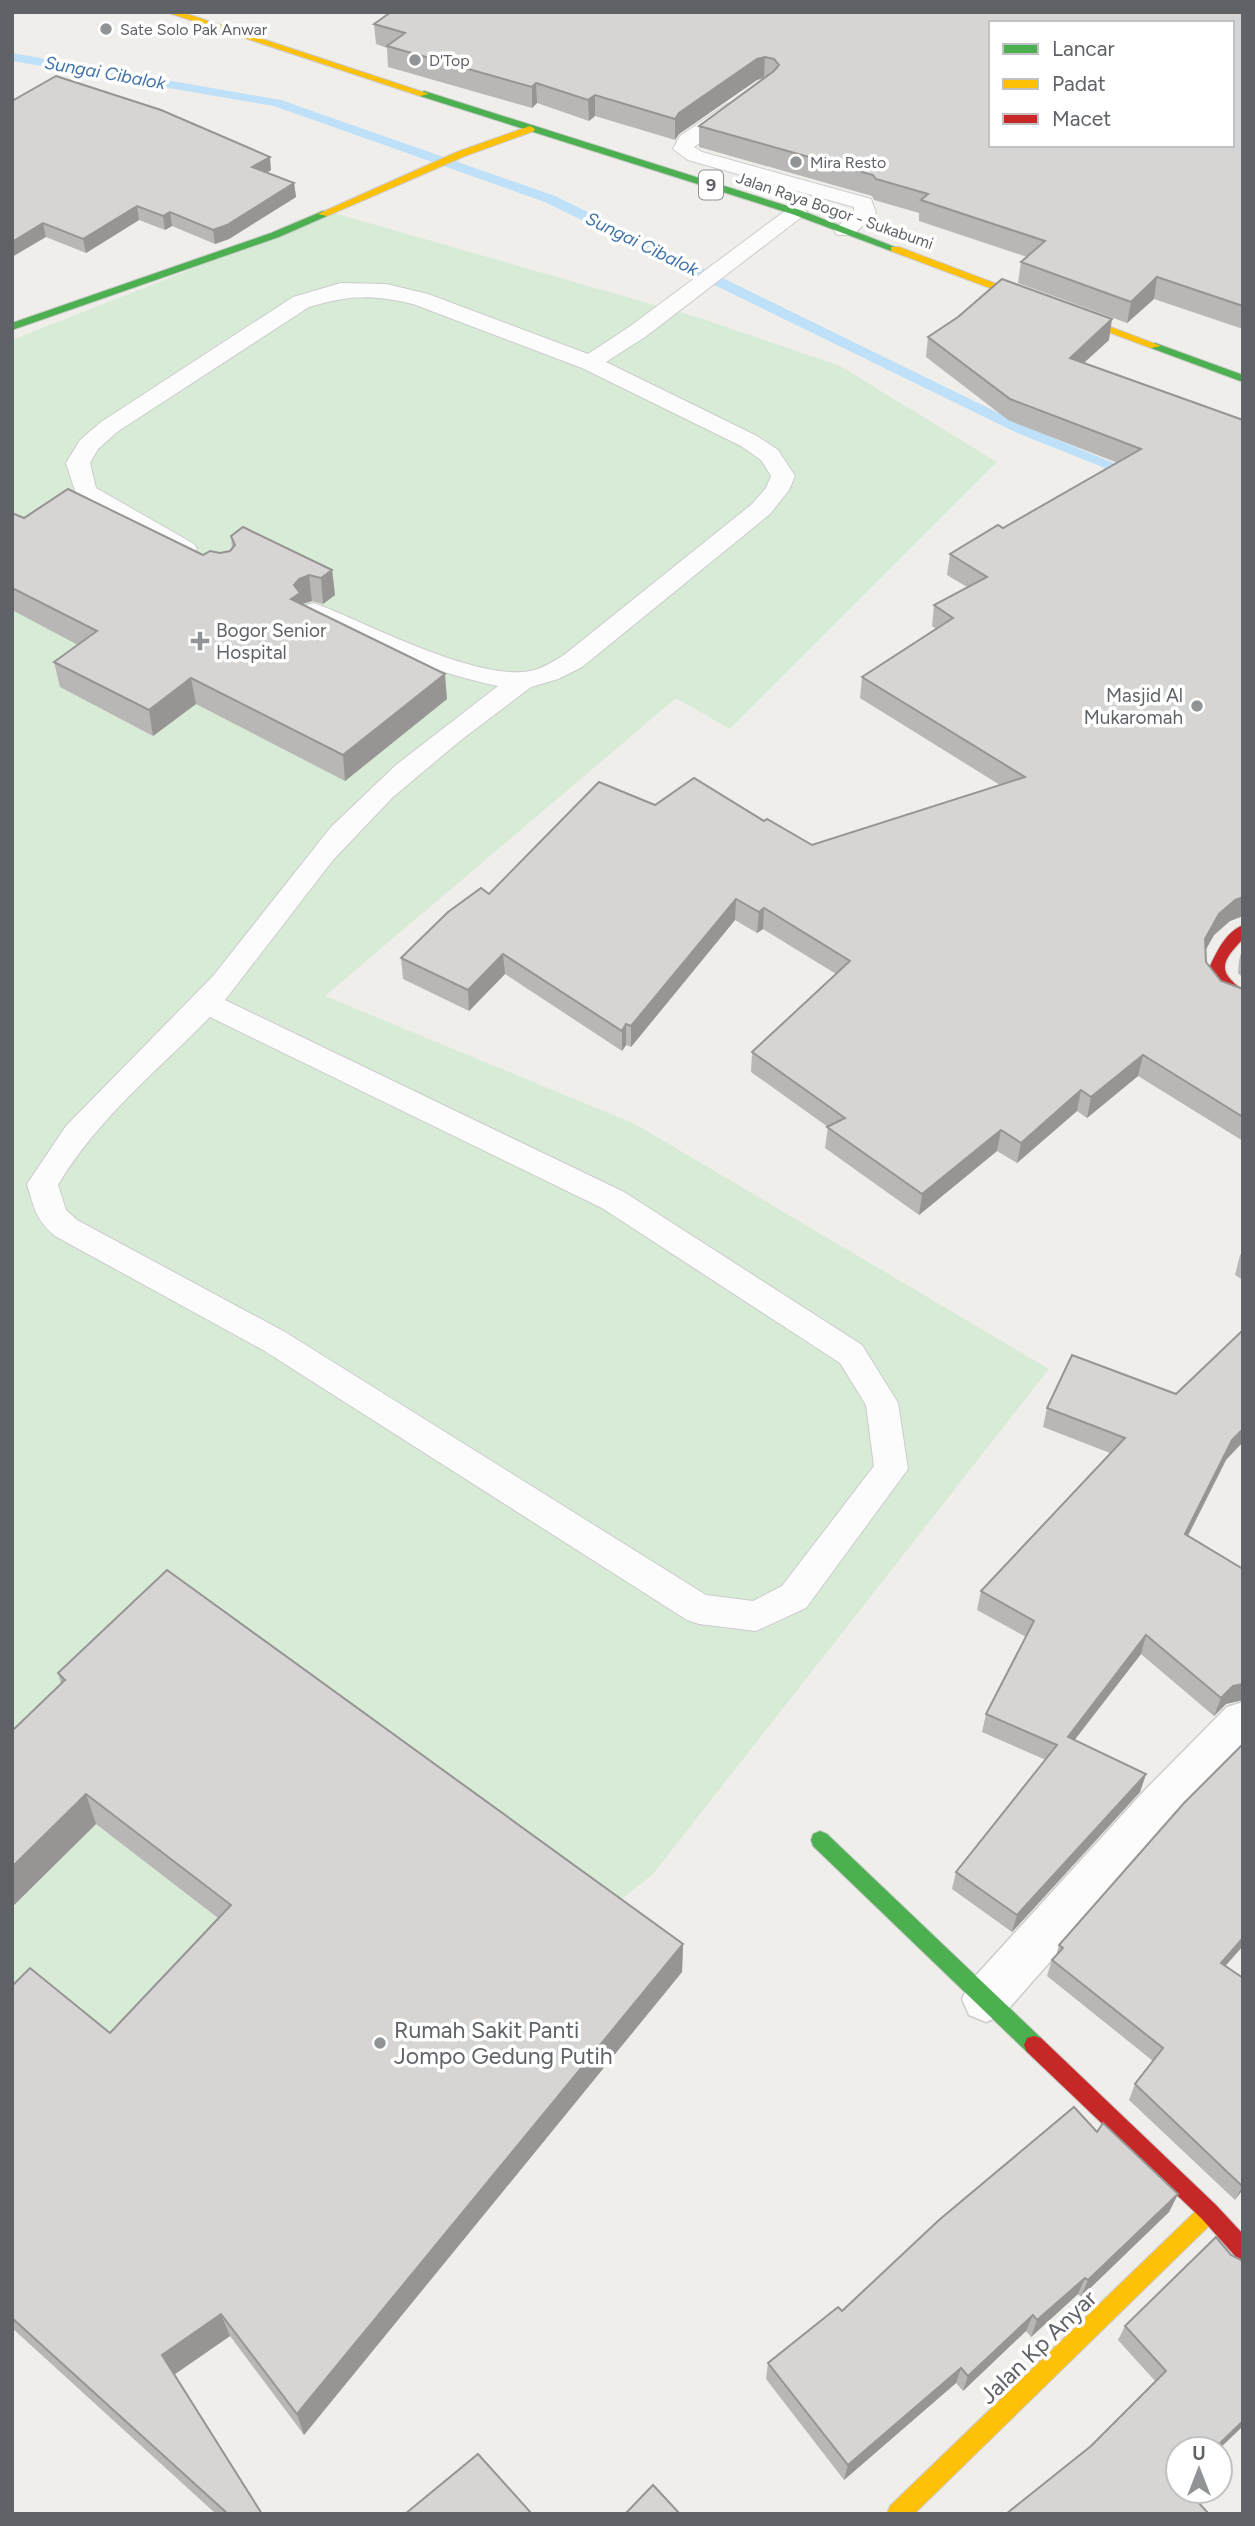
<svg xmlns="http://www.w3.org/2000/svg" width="1255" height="2526" font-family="Figtree,sans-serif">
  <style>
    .green { fill: #d8ebd6 }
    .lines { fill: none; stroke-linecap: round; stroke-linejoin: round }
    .stream { fill: #bfe0f9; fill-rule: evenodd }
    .lane-casing { stroke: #cbcccc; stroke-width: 2 }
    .street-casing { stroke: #cbcccc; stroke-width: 3 }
    .fast-casing { stroke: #cacacb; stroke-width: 2 }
    .slow-casing { stroke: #cacacb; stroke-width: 2 }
    .jam-casing { stroke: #cacacb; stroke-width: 2 }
    .lane { fill: #fdfcfc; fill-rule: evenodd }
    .street { fill: #fdfcfc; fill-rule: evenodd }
    .fast { fill: #4caf50; fill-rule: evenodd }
    .slow { fill: #ffc107; fill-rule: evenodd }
    .jam { fill: #c62828; fill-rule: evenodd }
    .wall { fill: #b8b7b5 }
    .shaded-wall { fill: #969594 }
    .building { fill: #d6d5d3; stroke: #969594; stroke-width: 2; fill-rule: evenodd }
    .poi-dot { fill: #919496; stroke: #fff; stroke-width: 2.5 }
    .labels { text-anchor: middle; stroke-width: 7; stroke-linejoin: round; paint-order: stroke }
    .far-poi-label { font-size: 16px; fill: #5f6368; stroke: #fff; text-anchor: start }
    .far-street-label { font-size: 16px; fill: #5f6368; stroke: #fff }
    .far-water-label { font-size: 18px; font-style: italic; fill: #4174aa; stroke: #fff }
    .shield { fill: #fff; stroke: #8f9295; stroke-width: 2 }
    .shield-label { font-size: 18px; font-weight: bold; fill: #5f6368 }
    .poi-label { font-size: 19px; fill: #5f6368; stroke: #fff; text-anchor: start }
    .near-poi-label { font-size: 23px; fill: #5f6368; stroke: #fff; text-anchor: start }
    .near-street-label { font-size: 23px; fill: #5f6368; stroke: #fff }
  </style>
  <rect width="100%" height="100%" fill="#efeeea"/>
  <!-- green -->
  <path class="green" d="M 334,213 L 700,318 L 840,366 L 997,462 L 730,729 L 676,698 L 325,996 L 635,1124 L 1049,1369 L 653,1874 L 273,2180 L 12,2089 L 12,340 Z"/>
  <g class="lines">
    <!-- stream -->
    <path class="stream" d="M 12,53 L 281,100 L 555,196 L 1025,426 L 1142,475 L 1135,479 L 1130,478 L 1015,432 L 545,202 L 274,106 L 12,61 Z"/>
    <defs>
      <g id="lane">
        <path d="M 734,102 L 741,104 L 744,108 L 741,112 L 694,147 L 702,152 L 871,199 L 876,213 L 853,235 L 837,235 L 834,230 L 854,211 L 854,207 L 688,160 L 673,149 L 680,136 L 727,104 Z"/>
        <path d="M 796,206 L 803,208 L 807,212 L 803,216 L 645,337 L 606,362 L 757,436 L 778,450 L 795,476 L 789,490 L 770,514 L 582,667 L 558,679 L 531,687 L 461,740 L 393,797 L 333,860 L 225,1000 L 624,1192 L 862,1345 L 898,1403 L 908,1469 L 806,1608 L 756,1631 L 699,1624 L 687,1620 L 263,1350 L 55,1236 C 36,1220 34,1208 27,1184 L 66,1126 L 213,976 L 331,827 L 396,765 L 498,686 C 430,672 368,643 304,616 L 300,611 L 304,606 L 313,603 L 322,606 C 372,626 478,681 530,671 C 542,669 554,661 564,655 L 752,504 L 766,488 L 771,476 L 761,460 L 741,446 L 582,368 L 413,304 C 372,294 349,295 309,307 L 117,432 L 98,449 L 90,463 L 96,488 L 194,544 L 197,549 L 194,554 L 185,556 L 176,554 L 77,497 L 66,463 L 80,440 L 101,422 L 293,297 L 341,283 L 386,284 L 428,294 L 588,354 L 629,327 L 789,208 ZM 210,1017 L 602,1208 L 840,1363 L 866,1405 L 874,1466 L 782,1586 L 753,1601 L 706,1595 L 285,1332 L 77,1220 L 66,1210 L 58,1185 C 97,1119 157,1071 210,1017 Z"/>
      </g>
      <path id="street" d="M 1243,1702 L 1243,1751 L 1176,1819 L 1003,2015 L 986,2022 L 969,2015 L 962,1999 L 969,1983 L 1144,1791 L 1227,1707 Z"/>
      <g id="fast">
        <path d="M 424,91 L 800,210 L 900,249 L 891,251 L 792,214 L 420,96 L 419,94 Z"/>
        <path d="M 323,211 L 328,214 L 327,216 L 279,237 L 12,330 L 12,323 L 271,233 Z"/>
        <path d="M 1155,343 L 1243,375 L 1243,382 L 1151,348 L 1149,346 Z"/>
        <path d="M 820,1831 L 827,1834 L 1041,2038 L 1044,2045 L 1041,2052 L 1034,2054 L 1027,2052 L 813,1846 L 811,1840 L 813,1834 Z"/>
      </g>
      <g id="slow">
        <path d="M 166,12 L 181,12 L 429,94 L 420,96 Z"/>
        <path d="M 530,126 L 535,129 L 534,131 L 465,156 L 327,216 L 318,214 L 457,152 Z"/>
        <path d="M 891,247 L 899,247 L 1161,346 L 1151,348 L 891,251 Z"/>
        <path d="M 1209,2202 L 1216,2205 L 1219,2212 L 1216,2219 L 914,2514 L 887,2514 L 890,2506 L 1202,2205 Z"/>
      </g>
      <g id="jam">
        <path d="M 1243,925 L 1243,939 C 1222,961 1216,971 1243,990 L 1243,1003 L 1216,986 L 1210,966 C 1217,951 1226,932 1243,925 Z"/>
        <path d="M 1034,2036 L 1041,2038 L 1216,2205 L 1243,2234 L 1243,2260 L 1236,2257 L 1202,2219 L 1027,2052 L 1024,2045 L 1027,2038 Z"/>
      </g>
    </defs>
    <!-- lane casing -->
    <use href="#lane" class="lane-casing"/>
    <!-- street casing -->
    <use href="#street" class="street-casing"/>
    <!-- fast casing -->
    <use href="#fast" class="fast-casing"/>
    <!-- slow casing -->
    <use href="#slow" class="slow-casing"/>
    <!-- jam casing -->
    <use href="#jam" class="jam-casing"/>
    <!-- lane -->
    <use href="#lane" class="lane"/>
    <!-- street -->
    <use href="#street" class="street"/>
    <!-- fast -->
    <use href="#fast" class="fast"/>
    <!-- slow -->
    <use href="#slow" class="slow"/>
    <!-- jam -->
    <use href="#jam" class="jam"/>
  </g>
  <!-- wall -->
  <g class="wall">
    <path d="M 377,12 L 1243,12 L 1243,329 L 1154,299 L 1127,323 L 1018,283 L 1021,262 L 1027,257 L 919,221 L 919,213 L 874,200 L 872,196 L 699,147 L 699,126 L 766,78 L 757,80 L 679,134 L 675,140 L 595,116 L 589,121 L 537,103 L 532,108 L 388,67 L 387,48 L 376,44 L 374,24 L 389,14 Z"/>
    <path d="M 12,101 L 271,170 L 267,173 L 294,183 L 296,197 L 229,239 L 215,244 L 172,226 L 165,230 L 139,220 L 86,253 L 46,237 Z"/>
    <path d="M 928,337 L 1109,340 L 1084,363 L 1243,420 L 1243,916 L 1230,921 L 1214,935 L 1205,951 L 1206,962 L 1221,981 L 1243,989 L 1243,1141 L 1138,1076 L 1087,1118 L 1077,1111 L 1017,1163 L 997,1151 L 919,1215 L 825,1148 L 828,1127 L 751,1072 L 752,1052 L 836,974 L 763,929 L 757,933 L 735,920 L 631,1047 L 626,1045 L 622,1051 L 505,974 L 469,1011 L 403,979 L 401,958 L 489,894 L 655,805 L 764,821 L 812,845 L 1000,785 L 860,698 L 862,677 L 936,629 L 932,626 L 934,605 L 967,587 L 947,575 L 950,554 L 1003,528 L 1118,463 L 1008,420 L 926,357 Z"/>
    <path d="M 12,513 L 24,518 L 203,555 L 230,551 L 232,548 L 231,536 L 332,570 L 335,595 L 323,604 L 312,601 L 302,604 L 447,699 L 345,781 L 196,704 L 153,736 L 60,687 L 54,662 L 78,645 L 12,610 Z"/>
    <path d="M 1243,945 L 1243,978 L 1238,973 L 1239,961 Z"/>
    <path d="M 1243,1253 L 1243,1280 L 1235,1275 L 1240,1255 Z"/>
    <path d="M 1176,1394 L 1226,1460 L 1188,1536 L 1243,1569 L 1243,1700 L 1226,1704 L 1214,1716 L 1141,1654 L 1074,1740 L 1146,1774 L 1140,1792 L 1012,1932 L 952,1889 L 956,1872 L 1046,1760 L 982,1732 L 986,1714 L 1026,1637 L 977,1610 L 981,1591 L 1110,1453 L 1043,1427 L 1047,1408 Z"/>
    <path d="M 58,1673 L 683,1944 L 682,1972 L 304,2435 L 230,2336 L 174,2375 L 262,2514 L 216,2514 L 12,2328 L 12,1986 L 110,2033 L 218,1918 L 96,1824 L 12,1907 L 61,1684 Z"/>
    <path d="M 1059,1945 L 1226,1966 L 1243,2189 L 1235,2200 L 1129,2100 L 1135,2084 L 1153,2061 L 1047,1976 L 1052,1960 L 1056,1956 Z"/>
    <path d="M 1097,2132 L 1178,2194 L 1169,2212 L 1081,2297 L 1078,2294 L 1031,2337 L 1026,2331 L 963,2391 L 956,2383 L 844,2480 L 766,2379 L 768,2363 Z"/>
    <path d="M 1125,2326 L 1243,2426 L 1219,2449 L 1178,2449 L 1178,2491 L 1091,2446 L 1156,2382 L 1118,2340 Z"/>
  </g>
  <!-- shaded-wall -->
  <g class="shaded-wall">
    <path d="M 765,57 L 764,77 L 757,80 L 679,134 L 675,140 L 675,119 L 679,113 L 757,59 Z"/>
    <path d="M 536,83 L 537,103 L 532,108 L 532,87 Z"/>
    <path d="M 595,95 L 595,116 L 589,121 L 588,100 Z"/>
    <path d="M 270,157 L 271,170 L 253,181 L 252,167 Z"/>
    <path d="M 294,183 L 296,197 L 229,239 L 215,244 L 213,230 Z"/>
    <path d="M 137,206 L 139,220 L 86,253 L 83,239 Z"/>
    <path d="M 170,212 L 172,226 L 165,230 L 163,216 Z"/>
    <path d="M 43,223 L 46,237 L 12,257 L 12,242 Z"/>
    <path d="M 1157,277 L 1154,299 L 1127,323 L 1131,302 Z"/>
    <path d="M 1112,319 L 1109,340 L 1067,378 L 1070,358 Z"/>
    <path d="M 332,570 L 335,595 L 323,604 L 321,578 Z"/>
    <path d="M 309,575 L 312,601 L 302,604 L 291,599 L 294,585 L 299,579 Z"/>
    <path d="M 445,674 L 447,699 L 345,781 L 343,755 Z"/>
    <path d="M 191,678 L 196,704 L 153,736 L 149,710 Z"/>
    <path d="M 1243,897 L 1243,916 L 1230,921 L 1214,935 L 1200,960 L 1205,939 L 1219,914 L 1235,900 Z"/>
    <path d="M 736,899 L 735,920 L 631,1047 L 631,1026 Z"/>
    <path d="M 764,908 L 763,929 L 757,933 L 759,912 Z"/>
    <path d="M 503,954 L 505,974 L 469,1011 L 468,990 Z"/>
    <path d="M 626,1024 L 626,1045 L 622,1051 L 622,1031 Z"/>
    <path d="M 1143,1055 L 1138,1076 L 1087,1118 L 1091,1097 Z"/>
    <path d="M 1081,1090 L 1077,1111 L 1017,1163 L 1021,1143 Z"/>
    <path d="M 1001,1130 L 997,1151 L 919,1215 L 922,1194 Z"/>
    <path d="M 1243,1429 L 1243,1442 L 1226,1460 L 1179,1553 L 1185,1534 L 1232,1440 Z"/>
    <path d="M 1146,1635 L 1141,1654 L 1063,1755 L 1068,1737 Z"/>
    <path d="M 1243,1684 L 1243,1700 L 1226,1704 L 1214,1716 L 1221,1698 L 1233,1686 Z"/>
    <path d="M 1146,1774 L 1140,1792 L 1012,1932 L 1017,1915 Z"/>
    <path d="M 86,1794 L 96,1824 L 12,1907 L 12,1867 Z"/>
    <path d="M 1243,1938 L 1243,1946 L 1214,1979 L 1221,1963 Z"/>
    <path d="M 683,1944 L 682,1972 L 304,2435 L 297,2414 Z"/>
    <path d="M 1243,2185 L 1243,2189 L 1235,2200 Z"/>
    <path d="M 1178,2194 L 1169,2212 L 1081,2297 L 1088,2280 Z"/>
    <path d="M 1085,2278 L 1078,2294 L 1031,2337 L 1037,2320 Z"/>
    <path d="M 221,2314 L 230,2336 L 172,2376 L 162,2355 Z"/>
    <path d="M 1033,2315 L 1026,2331 L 963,2391 L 968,2376 Z"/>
    <path d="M 961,2368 L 956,2383 L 844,2480 L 848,2465 Z"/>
    <path d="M 1243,2421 L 1243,2426 L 1219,2449 L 1214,2449 Z"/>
  </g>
  <!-- building -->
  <g class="building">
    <path d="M 391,12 L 1243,12 L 1243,306 L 1157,277 L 1131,302 L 1021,262 L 1045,241 L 921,200 L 928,194 L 876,179 L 873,175 L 699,126 L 774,71 L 779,65 L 774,59 L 765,57 L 757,59 L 679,113 L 675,119 L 595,95 L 588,100 L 536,83 L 532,87 L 387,46 L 405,33 L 374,24 ZM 991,23 L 1232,23 L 1232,145 L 991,145 Z"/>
    <path d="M 56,76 L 161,110 L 270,157 L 252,167 L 294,183 L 227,225 L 213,230 L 170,212 L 163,216 L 137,206 L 83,239 L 43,223 L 12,242 L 12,101 Z"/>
    <path d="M 1002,279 L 1112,319 L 1070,358 L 1243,420 L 1243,897 L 1235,900 L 1219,914 L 1205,939 L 1206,962 L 1221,981 L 1243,989 L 1243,1117 L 1143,1055 L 1091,1097 L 1081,1090 L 1021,1143 L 1001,1130 L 922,1194 L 827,1127 L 845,1118 L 752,1052 L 850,961 L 764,908 L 759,912 L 736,899 L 631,1026 L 626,1024 L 622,1031 L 503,954 L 468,990 L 401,958 L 448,912 L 481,888 L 489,894 L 599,782 L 655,805 L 694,778 L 764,821 L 767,819 L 812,845 L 1025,777 L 862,677 L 953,618 L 934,605 L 987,577 L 950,554 L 998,525 L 1003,528 L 1141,449 L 1010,399 L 928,337 L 958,317 Z"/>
    <path d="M 68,489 L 203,555 L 210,551 L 220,553 L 230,551 L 235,545 L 231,536 L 243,527 L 332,570 L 321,578 L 309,575 L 299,579 L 294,585 L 300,593 L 291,599 L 445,674 L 343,755 L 191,678 L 149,710 L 54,662 L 97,631 L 12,588 L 12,513 L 24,518 Z"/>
    <path d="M 1243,1330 L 1243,1429 L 1232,1440 L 1185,1534 L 1243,1569 L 1243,1684 L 1233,1686 L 1221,1698 L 1146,1635 L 1068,1737 L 1146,1774 L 1017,1915 L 956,1872 L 1057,1745 L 986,1714 L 1034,1621 L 981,1591 L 1125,1438 L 1047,1408 L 1072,1355 L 1176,1394 Z"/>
    <path d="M 167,1570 L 683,1944 L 297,2414 L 221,2314 L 162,2355 L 262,2514 L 228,2514 L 12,2318 L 12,1986 L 30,1968 L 110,2033 L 231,1905 L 86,1794 L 12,1867 L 12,1731 L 65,1680 L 58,1673 Z"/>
    <path d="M 1243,1744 L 1243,1938 L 1221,1963 L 1243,1978 L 1242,2186 L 1135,2084 L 1163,2048 L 1052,1960 L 1063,1948 L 1059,1945 L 1184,1803 Z"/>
    <path d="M 1074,2107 L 1097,2132 L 1103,2123 L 1178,2194 L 1088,2280 L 1085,2278 L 1037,2320 L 1033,2315 L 968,2376 L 961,2368 L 848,2465 L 768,2363 L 838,2307 L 842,2311 L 939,2220 Z"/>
    <path d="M 1216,2237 L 1231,2255 L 1243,2261 L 1243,2421 L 1214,2449 L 1178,2449 L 1178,2491 L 1188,2491 L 1209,2514 L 1006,2514 L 1091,2446 L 1166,2371 L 1125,2326 Z"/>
    <path d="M 478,2454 L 532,2514 L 405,2514 Z"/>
    <path d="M 653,2485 L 680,2514 L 625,2514 Z"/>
  </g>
  <!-- markers -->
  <g class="poi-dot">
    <circle cx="106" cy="29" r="7"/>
    <circle cx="415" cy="60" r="7"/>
    <circle cx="796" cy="162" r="7"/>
    <path d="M196.5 630.5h7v7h7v7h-7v7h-7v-7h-7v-7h7z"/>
    <circle cx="1197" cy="706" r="7"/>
    <circle cx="380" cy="2043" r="7"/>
  </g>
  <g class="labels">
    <!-- far-poi labels -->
    <g class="far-poi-label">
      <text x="120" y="35">Sate Solo Pak Anwar</text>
      <text x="429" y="66">D'Top</text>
      <text x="810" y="168">Mira Resto</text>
    </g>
    <!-- far-street labels -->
    <g class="far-street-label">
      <text transform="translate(835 210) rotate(19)" y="6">Jalan Raya Bogor - Sukabumi</text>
    </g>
    <!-- far-water labels -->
    <g class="far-water-label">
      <text transform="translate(105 73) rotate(10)" y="6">Sungai Cibalok</text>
      <text transform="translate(642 244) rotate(26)" y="6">Sungai Cibalok</text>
    </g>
    <!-- shield labels -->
    <rect class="shield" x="699" y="170.5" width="24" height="29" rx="5"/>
    <g class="shield-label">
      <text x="711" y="191">9</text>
    </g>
    <!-- poi labels -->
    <g class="poi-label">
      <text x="216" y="637">Bogor Senior<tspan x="216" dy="22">Hospital</tspan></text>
      <text x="1183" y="702" text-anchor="end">Masjid Al<tspan x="1183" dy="22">Mukaromah</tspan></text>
    </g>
    <!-- near-poi labels -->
    <g class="near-poi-label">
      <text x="394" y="2038">Rumah Sakit Panti<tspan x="394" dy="26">Jompo Gedung Putih</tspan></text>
    </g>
    <!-- near-street labels -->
    <g class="near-street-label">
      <text transform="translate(1038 2347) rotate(-44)" y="8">Jalan Kp Anyar</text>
    </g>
  </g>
  <!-- border -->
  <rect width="1255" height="2526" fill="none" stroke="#5f6368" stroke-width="28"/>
  <!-- legend -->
  <rect x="989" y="21" width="245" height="126" fill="#ffffff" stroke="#bfc1c3" stroke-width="2"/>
  <rect x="1003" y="44" width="35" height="10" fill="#4caf50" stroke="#bfc1c3" stroke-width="2"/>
  <text x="1052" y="56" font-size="21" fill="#5f6368">Lancar</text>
  <rect x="1003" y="79" width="35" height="10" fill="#ffc107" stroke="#bfc1c3" stroke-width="2"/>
  <text x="1052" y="91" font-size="21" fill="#5f6368">Padat</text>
  <rect x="1003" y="114" width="35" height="10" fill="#c62828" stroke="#bfc1c3" stroke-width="2"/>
  <text x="1052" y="126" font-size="21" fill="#5f6368">Macet</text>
  <!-- north arrow -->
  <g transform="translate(1199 2470)"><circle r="33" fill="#ffffff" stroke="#bfc1c3" stroke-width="2"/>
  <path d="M0-5L12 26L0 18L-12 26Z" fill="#919496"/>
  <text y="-10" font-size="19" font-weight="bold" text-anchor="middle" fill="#5f6368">U</text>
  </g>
</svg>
